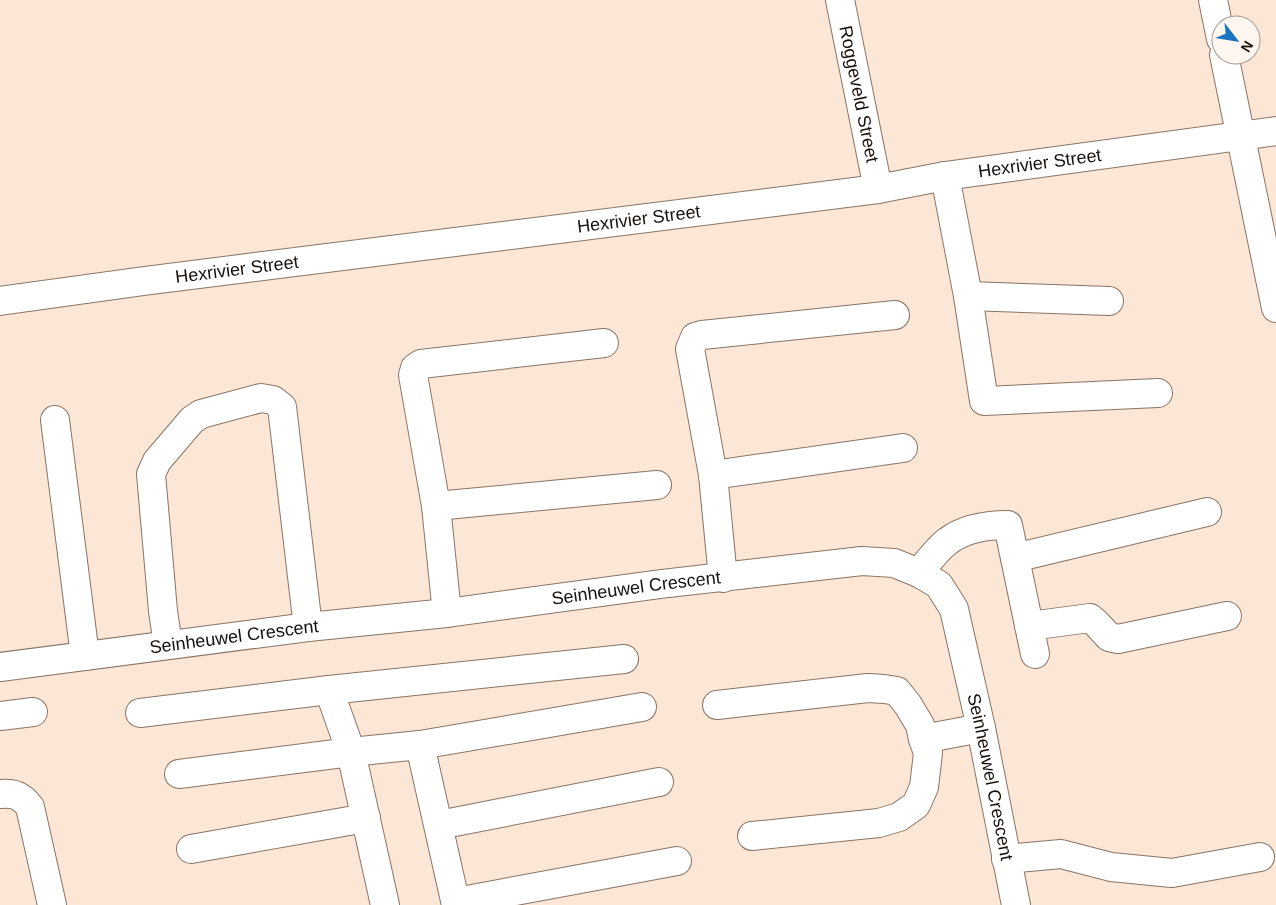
<svg xmlns="http://www.w3.org/2000/svg" width="1276" height="905" font-family="Helvetica,sans-serif">
  <style>
    .lines { fill: none; stroke-linecap: round; stroke-linejoin: round }
    .minor-casing { stroke: #887466; stroke-width: 30 }
    .minor { stroke: #fff; stroke-width: 28 }
    .labels { text-anchor: middle; stroke-width: 5; stroke-linejoin: round; paint-order: stroke }
    .street-label { font-size: 18px; fill: #18100b; stroke: #fff6ef }
  </style>
  <rect width="100%" height="100%" fill="#fce6d6"/>
  <g class="lines">
    <defs>
      <g id="minor">
        <path id="s1" d="M 840,0 L 878,189"/>
        <path d="M 1213,0 L 1221,39"/>
        <path d="M 1224,55 L 1276,308"/>
        <path d="M 945,176 L 968,296 L 984,401 L 1158,393"/>
        <path d="M 968,296 L 1109,301"/>
        <path id="s2" d="M 0,301 L 144,281 L 878,189 L 945,176 L 1276,131"/>
        <path d="M 55,420 L 85,656"/>
        <path d="M 713,475 L 903,448"/>
        <path d="M 436,506 L 657,485"/>
        <path d="M 1015,558 L 1207,512"/>
        <path d="M 919,573 C 927,563 938,548 948,541 C 965,528 988,525 1008,525 L 1035,654"/>
        <path d="M 723,578 L 713,475 L 690,349 L 695,337 L 702,335 L 895,315"/>
        <path d="M 447,613 L 436,506 L 413,375 L 415,368 L 421,364 L 604,343"/>
        <path d="M 1029,626 L 1090,618 L 1096,623 L 1109,637 L 1118,639 L 1227,616"/>
        <path d="M 168,645 L 163,611 L 151,474 L 157,461 L 192,420 L 201,414 L 261,398 L 273,400 L 282,407 L 308,627"/>
        <path id="s3" d="M 0,667 L 308,627 L 447,613 L 661,584 L 862,561 L 894,563 L 919,573 L 939,585 L 954,609 L 981,728 L 1016,905"/>
        <path d="M 717,705 L 868,688 L 884,689 L 897,691 L 908,705 L 920,725 L 923,739 L 981,728"/>
        <path d="M 140,713 L 329,690"/>
        <path d="M 0,716 L 33,712"/>
        <path d="M 420,745 L 456,905"/>
        <path d="M 179,774 L 351,752 L 420,745 L 642,707"/>
        <path d="M 0,794 C 14,793 21,795 30,807 L 52,905"/>
        <path d="M 439,825 L 659,782"/>
        <path d="M 752,836 L 879,823 L 899,817 L 916,805 L 924,787 L 928,753 L 923,739"/>
        <path d="M 191,849 L 366,818"/>
        <path d="M 1006,859 L 1061,854 L 1111,867 L 1172,873 L 1260,857"/>
        <path d="M 456,902 L 677,861"/>
        <path d="M 385,905 L 351,752 L 329,690 L 624,659"/>
      </g>
    </defs>
    <!-- minor casing -->
    <use href="#minor" class="minor-casing"/>
    <!-- minor -->
    <use href="#minor" class="minor"/>
  </g>
  <g class="labels">
    <!-- street labels -->
    <g class="street-label">
      <text dy="6" stroke="none"><textPath href="#s1" startOffset="96">Roggeveld Street</textPath></text>
      <text dy="6" stroke="none"><textPath href="#s2" startOffset="1049">Hexrivier Street</textPath></text>
      <text dy="6" stroke="none"><textPath href="#s2" startOffset="644">Hexrivier Street</textPath></text>
      <text dy="6" stroke="none"><textPath href="#s2" startOffset="239">Hexrivier Street</textPath></text>
      <text dy="6" stroke="none"><textPath href="#s3" startOffset="641">Seinheuwel Crescent</textPath></text>
      <text dy="6" stroke="none"><textPath href="#s3" startOffset="236">Seinheuwel Crescent</textPath></text>
      <text dy="6" stroke="none"><textPath href="#s3" startOffset="1151">Seinheuwel Crescent</textPath></text>
    </g>
  </g>
  <!-- north arrow -->
  <g transform="translate(1236 40) rotate(121)"><circle r="24" fill="#fff6ef" stroke="#a39a94"/>
  <path d="M0-4L9 19L0 12L-9 19Z" fill="#1c75c2"/>
  <text y="-8" font-size="14" font-weight="bold" text-anchor="middle" fill="#18100b">N</text>
  </g>
</svg>
